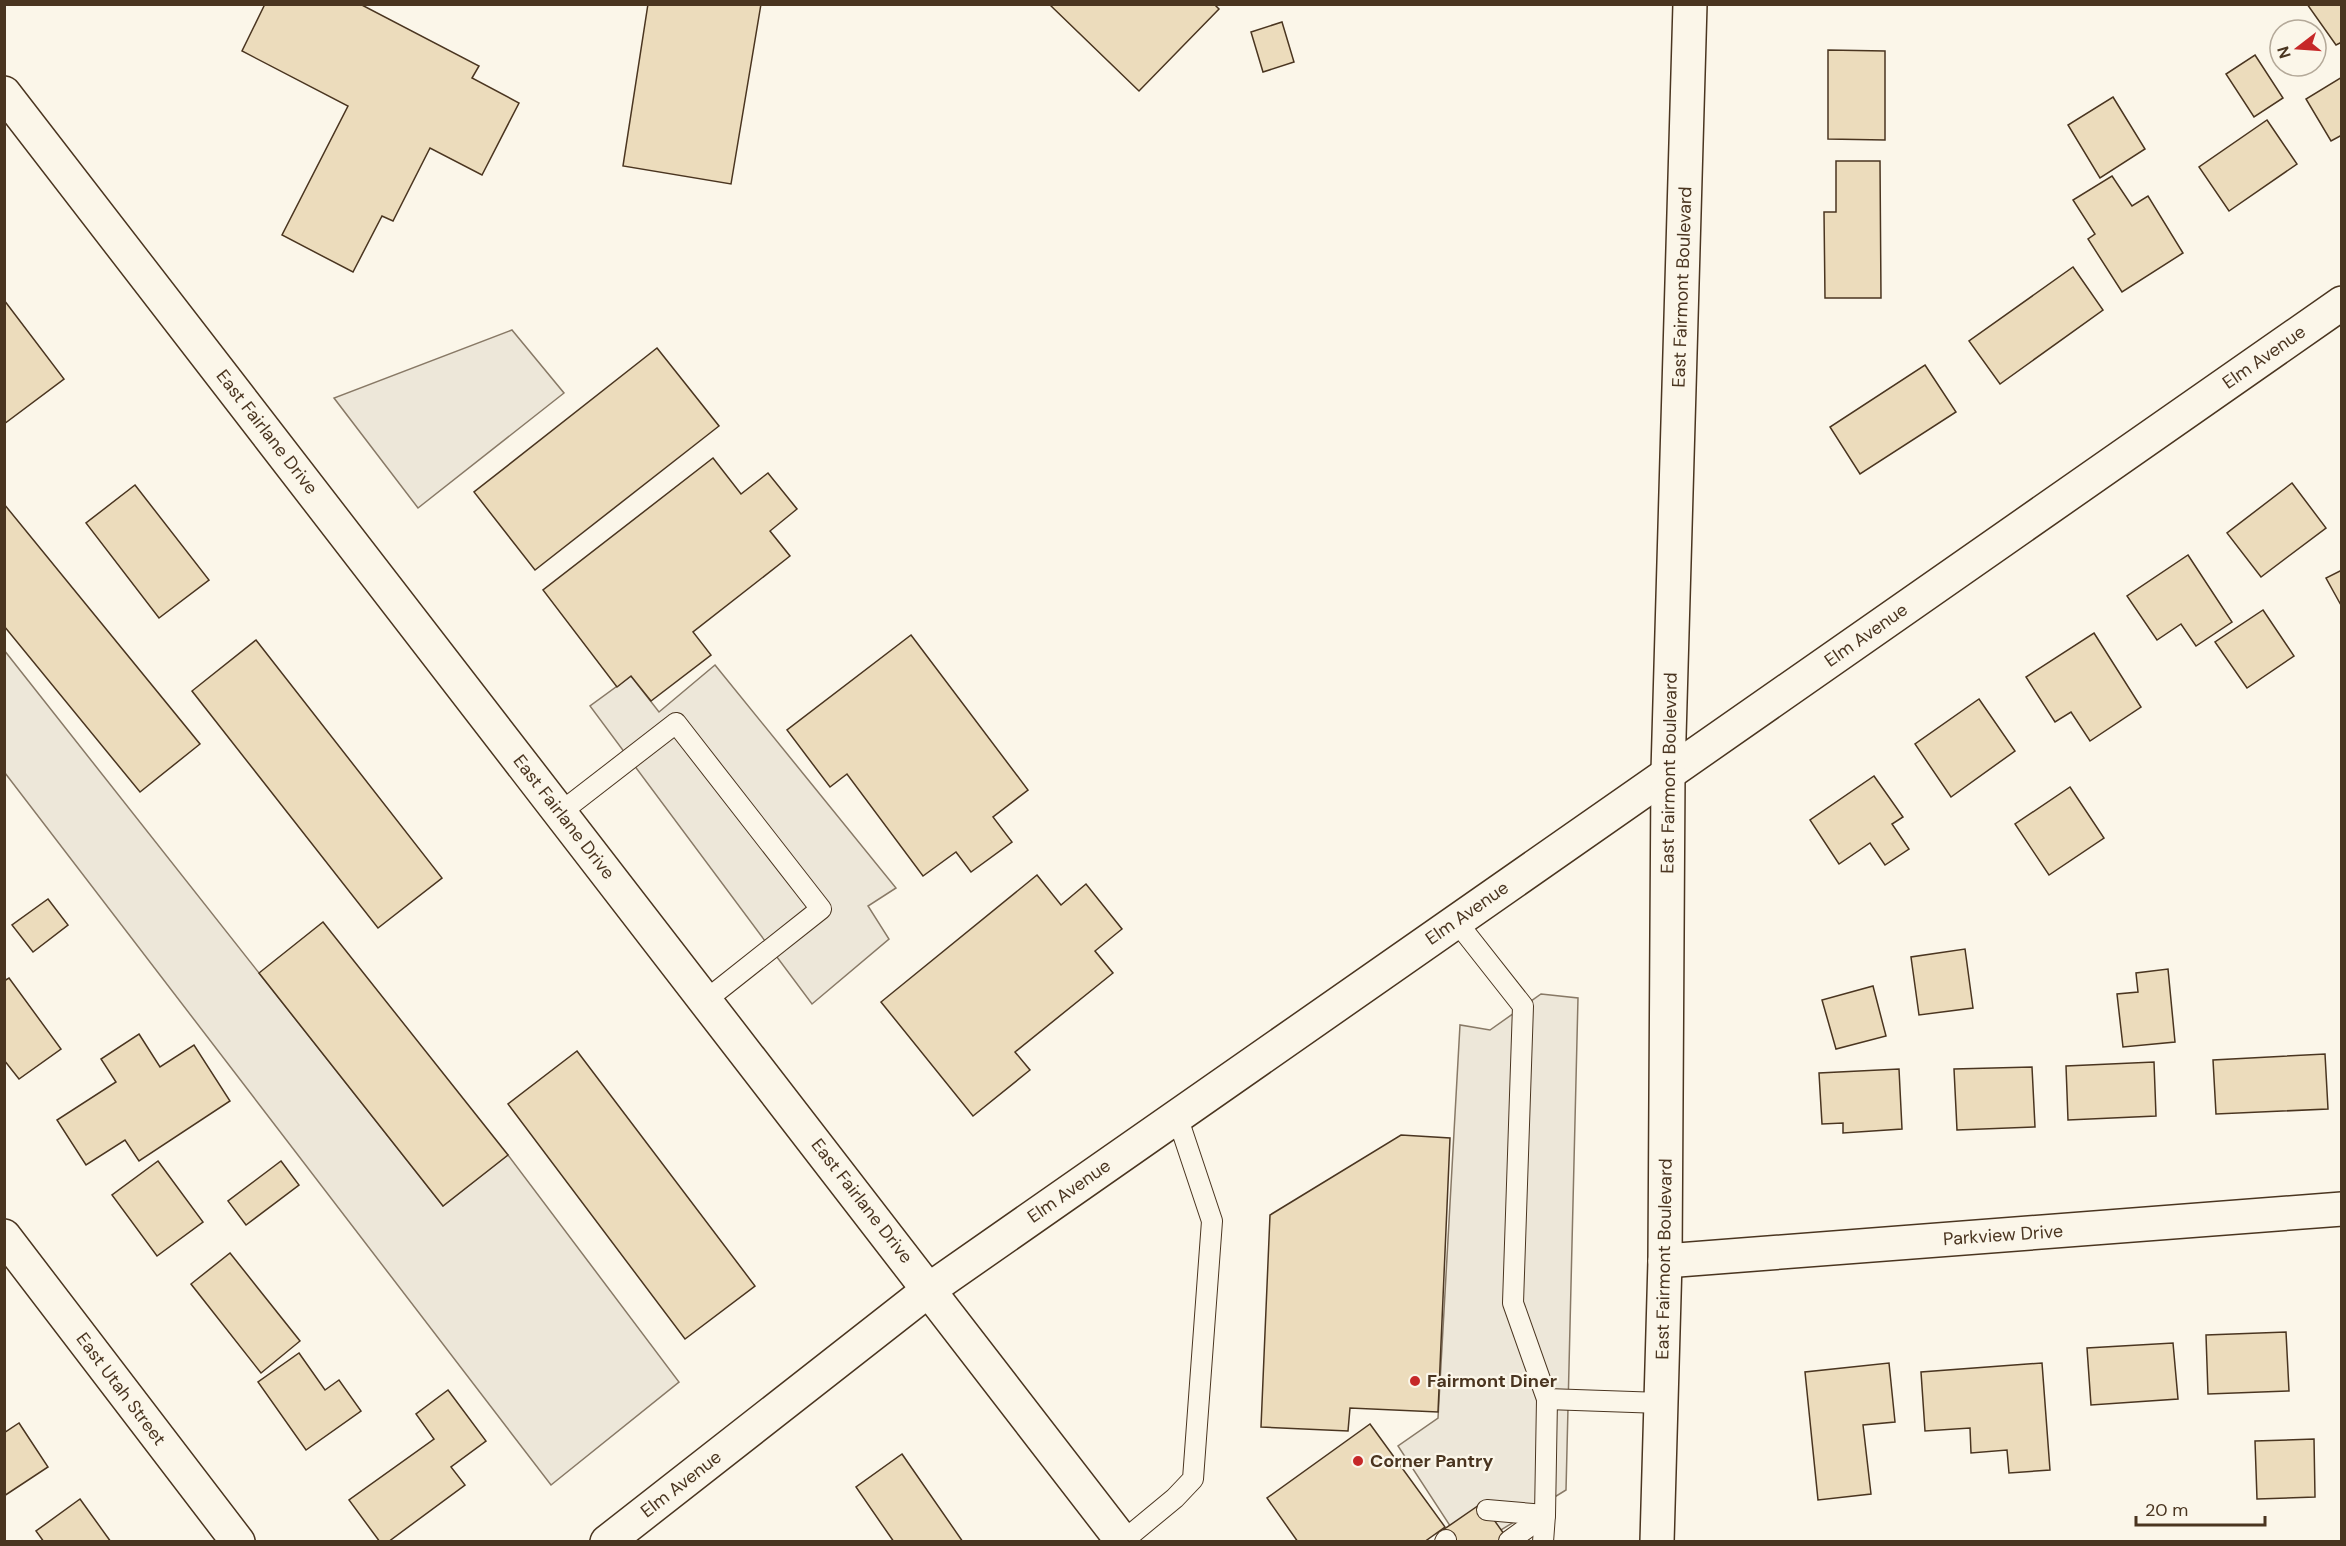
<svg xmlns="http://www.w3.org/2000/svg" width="2346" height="1546" font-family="'DM Sans',sans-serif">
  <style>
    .parking { fill: #ede7d9; stroke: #887966; stroke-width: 1.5 }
    .building { fill: #ecdcbc; stroke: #4a3520; stroke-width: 1.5 }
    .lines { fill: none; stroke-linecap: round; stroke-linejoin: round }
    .service-casing { stroke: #4a3520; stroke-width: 22 }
    .minor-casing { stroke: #4a3520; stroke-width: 36 }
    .tertiary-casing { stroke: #4a3520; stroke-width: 36 }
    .service { stroke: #fbf6e9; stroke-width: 20 }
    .minor { stroke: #fbf6e9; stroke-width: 33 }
    .tertiary { stroke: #fbf6e9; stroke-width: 33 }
    .poi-dot { fill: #c62828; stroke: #fbf6e9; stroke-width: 2 }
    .labels { text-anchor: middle; stroke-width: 4.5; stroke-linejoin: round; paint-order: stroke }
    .street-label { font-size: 18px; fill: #4a3520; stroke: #fbf6e9 }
    .poi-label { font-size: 18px; font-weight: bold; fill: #4a3520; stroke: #fbf6e9; text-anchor: start }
  </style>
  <rect width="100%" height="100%" fill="#fbf6e9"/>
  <!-- parking -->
  <g class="parking">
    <path d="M 512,330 L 564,393 L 418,508 L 334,398 Z"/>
    <path d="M 4,650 L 443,1206 L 508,1155 L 679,1382 L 551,1485 L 5,773 Z"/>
    <path d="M 715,665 L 896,888 L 868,906 L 889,939 L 812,1004 L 590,706 L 631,676 L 659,712 Z"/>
    <path d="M 1541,994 L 1578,998 L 1566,1490 L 1483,1541 L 1460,1541 L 1398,1446 L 1438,1418 L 1460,1025 L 1490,1030 Z"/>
  </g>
  <!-- building -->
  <g class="building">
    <path d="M 265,4 L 360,4 L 479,66 L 472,78 L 519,103 L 482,175 L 430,148 L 393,221 L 382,216 L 353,272 L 282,235 L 348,106 L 242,51 Z"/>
    <path d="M 648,4 L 761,4 L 731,184 L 623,166 Z"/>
    <path d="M 1049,4 L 1214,4 L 1219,9 L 1139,91 Z"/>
    <path d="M 2307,4 L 2342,4 L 2342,42 L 2336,45 Z"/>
    <path d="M 1282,22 L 1294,62 L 1263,72 L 1251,32 Z"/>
    <path d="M 1828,50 L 1885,51 L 1885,140 L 1828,139 Z"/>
    <path d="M 2255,55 L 2283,98 L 2254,117 L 2226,74 Z"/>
    <path d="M 2342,77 L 2342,135 L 2331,141 L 2306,99 Z"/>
    <path d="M 2113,97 L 2145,149 L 2100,178 L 2068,125 Z"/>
    <path d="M 2267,120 L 2297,164 L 2229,211 L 2199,167 Z"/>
    <path d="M 1836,161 L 1880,161 L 1881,298 L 1825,298 L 1824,212 L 1836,212 Z"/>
    <path d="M 2112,176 L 2132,206 L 2148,196 L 2183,253 L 2122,292 L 2088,239 L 2095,234 L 2073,200 Z"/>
    <path d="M 2073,267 L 2103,310 L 2000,384 L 1969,341 Z"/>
    <path d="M 4,300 L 64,379 L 4,424 Z"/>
    <path d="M 657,348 L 719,426 L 535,570 L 474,492 Z"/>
    <path d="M 1925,365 L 1956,412 L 1860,474 L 1830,427 Z"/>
    <path d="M 713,458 L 741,494 L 768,473 L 797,509 L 770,531 L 790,556 L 693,632 L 711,655 L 651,701 L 631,676 L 617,687 L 543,590 Z"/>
    <path d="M 2292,483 L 2326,528 L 2261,577 L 2227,533 Z"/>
    <path d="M 135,485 L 209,580 L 159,618 L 86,523 Z"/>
    <path d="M 4,504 L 200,744 L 140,792 L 4,626 Z"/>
    <path d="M 2188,555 L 2232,622 L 2196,646 L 2181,624 L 2157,640 L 2127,596 Z"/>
    <path d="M 2342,570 L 2342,607 L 2326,578 Z"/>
    <path d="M 2263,610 L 2294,656 L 2247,688 L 2215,642 Z"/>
    <path d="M 2094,633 L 2141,707 L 2090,741 L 2071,712 L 2055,722 L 2026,677 Z"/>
    <path d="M 911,635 L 1028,790 L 993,817 L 1012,842 L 971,872 L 956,852 L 923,876 L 847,774 L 830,787 L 787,730 Z"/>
    <path d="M 256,640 L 442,878 L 378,928 L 192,691 Z"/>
    <path d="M 1979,699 L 2015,751 L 1951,797 L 1915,744 Z"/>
    <path d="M 1874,776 L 1903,817 L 1892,824 L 1909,849 L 1885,865 L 1870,843 L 1839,864 L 1810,820 Z"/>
    <path d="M 2070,787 L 2104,838 L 2049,875 L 2015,824 Z"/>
    <path d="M 1037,875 L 1061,905 L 1086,884 L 1122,929 L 1095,951 L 1113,973 L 1015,1052 L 1030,1070 L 973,1116 L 881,1002 Z"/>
    <path d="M 48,899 L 68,925 L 33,952 L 12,925 Z"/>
    <path d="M 323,922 L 508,1155 L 443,1206 L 259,973 Z"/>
    <path d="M 1965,949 L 1973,1008 L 1919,1015 L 1911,957 Z"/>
    <path d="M 2168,969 L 2175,1042 L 2123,1047 L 2117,994 L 2138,992 L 2136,973 Z"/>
    <path d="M 9,978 L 61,1049 L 19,1079 L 4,1060 L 4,981 Z"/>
    <path d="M 1873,986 L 1886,1036 L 1836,1049 L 1822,1000 Z"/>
    <path d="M 139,1034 L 160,1067 L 194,1045 L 230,1101 L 139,1161 L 125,1140 L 86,1165 L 57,1120 L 116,1082 L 101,1059 Z"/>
    <path d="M 577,1051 L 755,1286 L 685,1339 L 508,1104 Z"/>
    <path d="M 2325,1054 L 2328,1109 L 2216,1114 L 2213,1060 Z"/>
    <path d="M 2154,1062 L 2156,1116 L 2068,1120 L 2066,1066 Z"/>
    <path d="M 2032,1067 L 2035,1127 L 1957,1130 L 1954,1069 Z"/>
    <path d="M 1899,1069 L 1902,1129 L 1843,1133 L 1843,1123 L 1822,1124 L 1819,1073 Z"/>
    <path d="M 1401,1135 L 1450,1138 L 1438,1412 L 1350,1408 L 1348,1431 L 1261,1427 L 1270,1215 Z"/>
    <path d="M 158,1161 L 203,1222 L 157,1256 L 112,1195 Z"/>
    <path d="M 281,1161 L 299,1185 L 246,1225 L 228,1201 Z"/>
    <path d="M 230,1253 L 300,1341 L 261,1373 L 191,1284 Z"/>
    <path d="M 2286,1332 L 2289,1391 L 2208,1394 L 2206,1335 Z"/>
    <path d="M 2173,1343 L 2178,1399 L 2091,1405 L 2087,1348 Z"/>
    <path d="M 299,1353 L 325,1390 L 339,1380 L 361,1411 L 306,1450 L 258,1382 Z"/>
    <path d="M 1889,1363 L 1895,1422 L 1863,1425 L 1871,1494 L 1818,1500 L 1805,1372 Z"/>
    <path d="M 2042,1363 L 2050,1470 L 2009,1473 L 2007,1450 L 1971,1453 L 1970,1428 L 1925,1431 L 1921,1372 Z"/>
    <path d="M 448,1390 L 486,1441 L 451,1467 L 465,1485 L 388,1542 L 380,1542 L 349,1500 L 434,1439 L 416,1414 Z"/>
    <path d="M 19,1423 L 48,1467 L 4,1496 L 4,1433 Z"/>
    <path d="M 1370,1424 L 1445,1527 L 1424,1542 L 1298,1542 L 1267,1498 Z"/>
    <path d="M 2314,1439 L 2315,1497 L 2257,1499 L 2255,1441 Z"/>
    <path d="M 902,1454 L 963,1542 L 894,1542 L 856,1487 Z"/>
    <path d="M 80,1499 L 111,1542 L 44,1542 L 36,1531 Z"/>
    <path d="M 1482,1503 L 1509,1541 L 1447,1542 L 1440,1532 Z"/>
  </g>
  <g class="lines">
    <defs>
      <g id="service">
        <path d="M 561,812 L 676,723 L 821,909 L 706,1000"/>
        <path d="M 1456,921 L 1523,1006 L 1513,1303 L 1547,1399 L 1545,1515 L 1509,1541"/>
        <path d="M 1547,1399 L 1661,1403"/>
        <path d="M 1487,1510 L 1545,1515 L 1543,1542"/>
        <path d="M 1123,1541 L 1175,1498 L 1193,1479 L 1212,1221 L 1177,1116"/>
        <path d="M 1445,1542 L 1446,1540"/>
      </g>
      <g id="minor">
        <path d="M 4,93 L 1123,1542"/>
        <path d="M 4,1236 L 238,1542"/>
        <path d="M 1665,1261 L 2342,1209"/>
      </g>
      <g id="tertiary">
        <path d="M 607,1542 L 930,1289 L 2342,303"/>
        <path d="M 1657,1542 L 1665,1261 L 1668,772 L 1690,4"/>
      </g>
    </defs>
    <!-- service casing -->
    <use href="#service" class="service-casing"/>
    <!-- minor casing -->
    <use href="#minor" class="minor-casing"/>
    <!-- tertiary casing -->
    <use href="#tertiary" class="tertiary-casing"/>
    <!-- service -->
    <use href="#service" class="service"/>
    <!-- minor -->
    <use href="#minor" class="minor"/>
    <!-- tertiary -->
    <use href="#tertiary" class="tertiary"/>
  </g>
  <!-- markers -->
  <g class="poi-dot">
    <circle cx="1415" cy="1381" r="6"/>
    <circle cx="1358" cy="1461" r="6"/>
  </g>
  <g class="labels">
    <!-- street labels -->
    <g class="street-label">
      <text transform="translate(1682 287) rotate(-88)" y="6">East Fairmont Boulevard</text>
      <text transform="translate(2264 357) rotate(-35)" y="6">Elm Avenue</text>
      <text transform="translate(267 432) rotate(52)" y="6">East Fairlane Drive</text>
      <text transform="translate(1866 635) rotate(-35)" y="6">Elm Avenue</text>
      <text transform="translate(1669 773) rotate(-89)" y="6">East Fairmont Boulevard</text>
      <text transform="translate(564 817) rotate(52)" y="6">East Fairlane Drive</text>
      <text transform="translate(1467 913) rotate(-35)" y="6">Elm Avenue</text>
      <text transform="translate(1069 1191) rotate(-35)" y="6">Elm Avenue</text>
      <text transform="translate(862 1201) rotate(52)" y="6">East Fairlane Drive</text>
      <text transform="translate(2003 1235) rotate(-4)" y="6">Parkview Drive</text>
      <text transform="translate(1664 1259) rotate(-89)" y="6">East Fairmont Boulevard</text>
      <text transform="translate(121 1389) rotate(53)" y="6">East Utah Street</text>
      <text transform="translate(681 1484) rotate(-38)" y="6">Elm Avenue</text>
    </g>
    <!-- poi labels -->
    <g class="poi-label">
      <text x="1427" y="1387">Fairmont Diner</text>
      <text x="1370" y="1467">Corner Pantry</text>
    </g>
  </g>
  <!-- border -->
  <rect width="2346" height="1546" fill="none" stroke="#4a3520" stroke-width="12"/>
  <!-- north arrow -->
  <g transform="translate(2298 48) rotate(253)"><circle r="28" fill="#fbf6e9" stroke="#b4a999" stroke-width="1.5"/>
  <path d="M0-4.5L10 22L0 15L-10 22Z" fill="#c62828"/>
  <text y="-9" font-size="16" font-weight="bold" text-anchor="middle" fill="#4a3520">N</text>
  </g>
  <!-- scale -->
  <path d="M2136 1516v9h129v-9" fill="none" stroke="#4a3520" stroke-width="3"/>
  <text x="2145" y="1516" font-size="18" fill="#4a3520" stroke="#fbf6e9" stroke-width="4.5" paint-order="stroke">20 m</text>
</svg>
